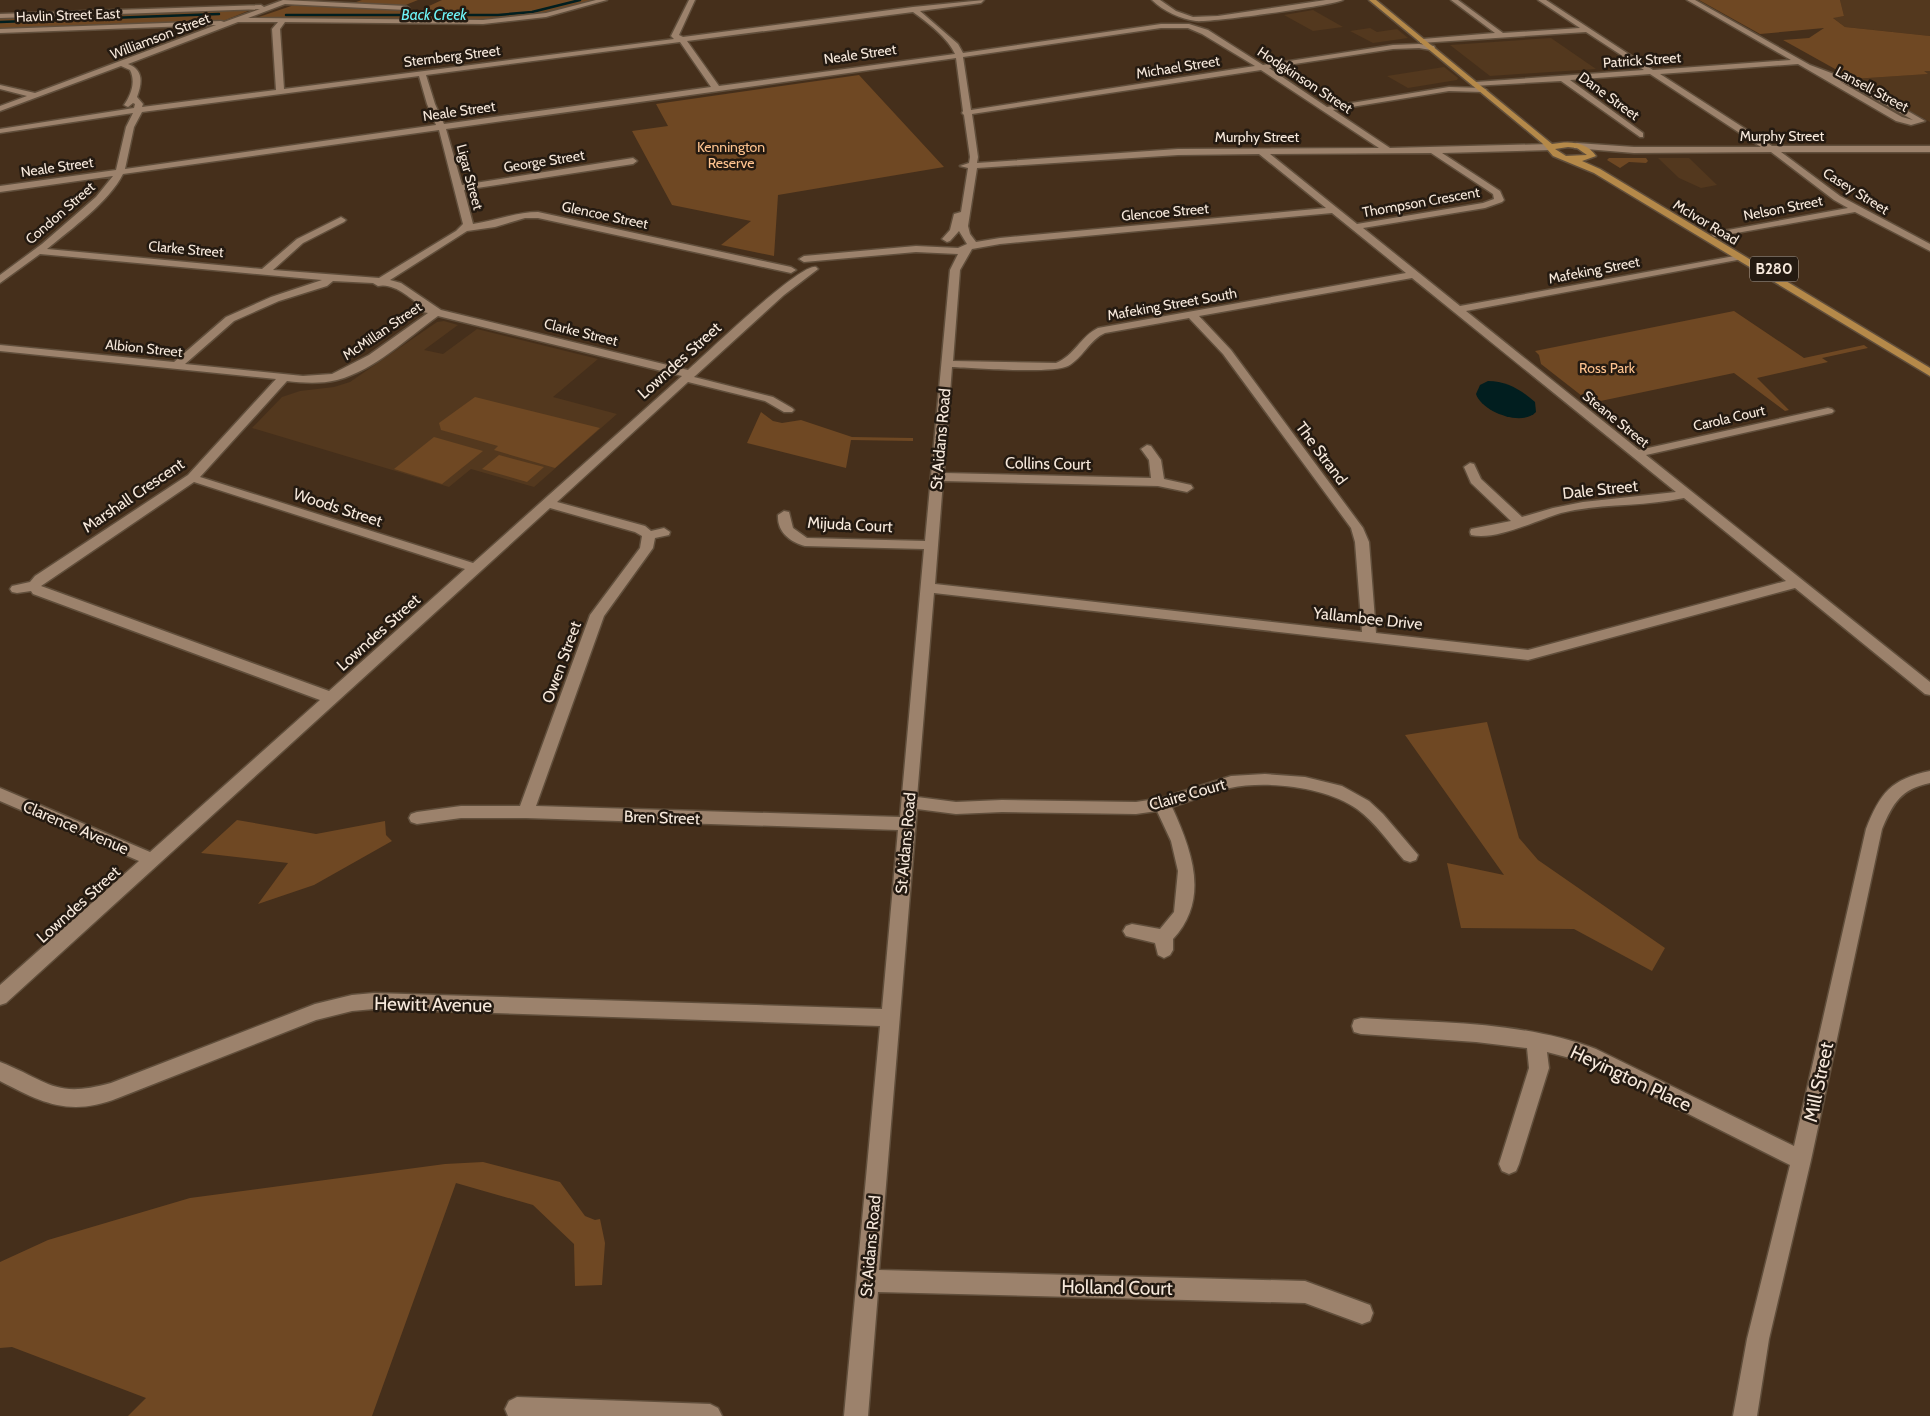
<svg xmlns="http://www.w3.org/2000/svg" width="1930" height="1416" font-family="Cabin,sans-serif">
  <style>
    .built { fill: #53381e }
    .green { fill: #6f4823 }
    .water { fill: #011e1f }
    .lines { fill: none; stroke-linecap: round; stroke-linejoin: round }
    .stream { stroke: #011e1f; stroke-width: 2.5 }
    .minor-casing { stroke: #604e3b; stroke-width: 3 }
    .major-casing { stroke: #604e3b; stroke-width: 3 }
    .minor { fill: #9c826c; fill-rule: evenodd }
    .major { fill: #b58949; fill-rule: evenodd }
    .labels { text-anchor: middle; stroke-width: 5; stroke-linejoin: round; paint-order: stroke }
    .far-street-label { font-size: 14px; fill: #f7e9dc; stroke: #241a11 }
    .far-park-label { font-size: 14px; fill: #fec38f; stroke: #241a11 }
    .far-water-label { font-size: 15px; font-style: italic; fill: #6ef6f9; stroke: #241a11 }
    .shield { fill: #241a11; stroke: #b8ab9f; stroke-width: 1 }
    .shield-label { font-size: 15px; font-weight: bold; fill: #f7e9dc }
    .street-label { font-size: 16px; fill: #f7e9dc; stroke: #241a11 }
    .near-street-label { font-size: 19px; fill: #f7e9dc; stroke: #241a11 }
  </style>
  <rect width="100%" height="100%" fill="#452f1b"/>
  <!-- built -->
  <g class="built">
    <path d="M 1840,0 L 1930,0 L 1930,36 L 1845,27 L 1832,17 L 1844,16 Z"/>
    <path d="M 1313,10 L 1343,27 L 1313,31 L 1284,15 Z"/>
    <path d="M 1370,28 L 1377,32 L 1397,29 L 1408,38 L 1373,43 L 1350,31 Z"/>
    <path d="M 1551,38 L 1596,69 L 1490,76 L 1450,45 Z"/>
    <path d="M 1444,67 L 1458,78 L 1457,80 L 1408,88 L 1387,76 Z"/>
    <path d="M 1923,71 L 1930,71 L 1930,122 L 1853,79 L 1926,74 Z"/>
    <path d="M 1658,158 L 1689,158 L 1717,185 L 1701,188 L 1679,178 Z"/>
    <path d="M 444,321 L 458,325 L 424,350 L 443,354 L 477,329 L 598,359 L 553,397 L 617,414 L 534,487 L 471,469 L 449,487 L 252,428 L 282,397 L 300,391 L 334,387 L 350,382 L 437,322 Z"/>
  </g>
  <!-- green -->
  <g class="green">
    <path d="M 362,0 L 418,0 L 403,6 L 353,3 Z"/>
    <path d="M 442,0 L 601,0 L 554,13 L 479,21 L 256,18 L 294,5 L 418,11 Z"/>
    <path d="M 1699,0 L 1840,0 L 1844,16 L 1833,18 L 1845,27 L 1930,36 L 1930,71 L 1924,71 L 1928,74 L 1853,79 L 1783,40 L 1809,38 L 1824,28 L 1760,34 Z"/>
    <path d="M 253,9 L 223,21 L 0,30 L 0,16 Z"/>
    <path d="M 859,75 L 944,167 L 778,195 L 774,256 L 721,245 L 751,221 L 672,205 L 632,131 L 668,126 L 656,104 Z"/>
    <path d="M 1609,158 L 1646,158 L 1648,161 L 1646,163 L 1629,162 L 1620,168 L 1607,160 Z"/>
    <path d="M 1734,311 L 1804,358 L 1864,345 L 1868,348 L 1822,358 L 1828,362 L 1757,378 L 1789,410 L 1785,411 L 1734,373 L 1591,403 L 1541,364 L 1539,355 L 1535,351 Z"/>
    <path d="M 475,397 L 600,428 L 555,468 L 494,450 L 498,446 L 441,430 L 439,423 Z"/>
    <path d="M 761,412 L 773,421 L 782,423 L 801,420 L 852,437 L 913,438 L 913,441 L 851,440 L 846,468 L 747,443 Z"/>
    <path d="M 434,437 L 483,451 L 442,484 L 394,469 Z"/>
    <path d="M 499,455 L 544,467 L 527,482 L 482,469 Z"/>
    <path d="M 1487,722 L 1519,838 L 1538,860 L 1665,948 L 1652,971 L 1574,929 L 1461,928 L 1447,863 L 1504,875 L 1405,735 Z"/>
    <path d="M 237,820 L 316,834 L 385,821 L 386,835 L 392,841 L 314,885 L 258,904 L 288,863 L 201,853 Z"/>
    <path d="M 483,1162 L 560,1182 L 585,1216 L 595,1220 L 600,1219 L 605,1243 L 602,1285 L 575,1286 L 574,1244 L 533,1205 L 456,1183 L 372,1416 L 128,1416 L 146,1398 L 12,1347 L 0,1348 L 0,1262 L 48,1240 L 190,1198 L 445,1164 Z"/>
  </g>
  <!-- water -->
  <path class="water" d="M 1488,381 C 1507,381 1521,390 1535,402 L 1536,412 C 1522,427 1482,412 1476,394 L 1480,385 Z"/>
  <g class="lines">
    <!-- stream -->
    <g class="stream">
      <path d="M 286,15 L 498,15 L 532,12 L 580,0"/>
      <path d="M 0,22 L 219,14"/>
    </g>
    <defs>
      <g id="minor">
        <path d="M 283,0 L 406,6 L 409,8 L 406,10 L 285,4 L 248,18 L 483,20 L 546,13 L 596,0 L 607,0 L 546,17 L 483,24 L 285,22 L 280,29 L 284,89 L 674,39 L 671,36 L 689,0 L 695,0 L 679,35 L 683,37 L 913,7 L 984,0 L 981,3 L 920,11 L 958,44 L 963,53 L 1161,24 L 1189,24 L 1208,30 L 1263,65 L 1393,45 L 1419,44 L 1434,46 L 1435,48 L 1431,50 L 1419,48 L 1393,49 L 1269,68 L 1327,107 L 1449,87 L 1483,88 L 1487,90 L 1483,92 L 1449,91 L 1333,110 L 1390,148 L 1550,144 L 1554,147 L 1550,150 L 1442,153 L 1500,191 L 1504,200 L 1502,202 L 1485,208 L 1363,228 L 1460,306 L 1740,255 L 1740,259 L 1737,260 L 1466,311 L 1639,450 L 1828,408 L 1832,409 L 1834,411 L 1832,413 L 1646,455 L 1930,682 L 1930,695 L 1925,694 L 1795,588 L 1528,660 L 934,593 L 917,797 L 956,802 L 1002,800 L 1136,802 L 1162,798 L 1231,776 L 1265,774 L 1305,777 L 1342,786 L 1369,801 L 1383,814 L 1418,855 L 1416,860 L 1410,862 L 1404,860 C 1389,843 1375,822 1357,809 C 1326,787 1267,780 1230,788 C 1210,793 1191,801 1172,807 C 1192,851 1210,899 1173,939 L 1173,950 L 1170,955 L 1164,958 L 1158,955 L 1155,943 L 1126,936 L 1123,931 L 1126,926 L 1132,924 L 1160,929 L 1174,912 L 1178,871 L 1171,841 L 1157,811 L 1136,814 L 1002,812 L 956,814 L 917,809 L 879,1270 L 1305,1281 L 1370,1305 L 1373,1313 L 1370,1321 L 1362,1324 L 1305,1303 L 878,1292 L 868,1416 L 844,1416 L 880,1026 L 374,1009 L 352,1011 L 316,1020 L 118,1098 C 70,1117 42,1103 0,1081 L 0,1062 C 49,1081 54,1099 111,1083 L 315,1004 L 352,995 L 374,993 L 882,1009 L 898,830 L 526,818 L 461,818 L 417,824 L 411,822 L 409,818 L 411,814 L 417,812 L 461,806 L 520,806 L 590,615 L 640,548 L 642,536 L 635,532 L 550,508 L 6,1003 L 0,1005 L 0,985 L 139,861 L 0,801 L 0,788 L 150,852 L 320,700 L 33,594 L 31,591 L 17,593 L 12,592 L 10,589 L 12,586 L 30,582 L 35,576 L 188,475 L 276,379 L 0,351 L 0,345 L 174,362 L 226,317 L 271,297 L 322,280 L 40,254 L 0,283 L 0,275 L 42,244 L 96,197 L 113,176 L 0,192 L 0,186 L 116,170 L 126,127 L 133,113 L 0,133 L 0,129 L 134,108 L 135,104 L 133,103 L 128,107 L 124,105 C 131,95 136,82 130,70 L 121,66 L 0,111 L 0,106 L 27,96 L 0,89 L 0,85 L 35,93 L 216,25 L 0,33 L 0,29 L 221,21 L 224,22 L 260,9 L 0,18 L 0,14 L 261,5 L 264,7 ZM 913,12 C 927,22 948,38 955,54 L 719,86 L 687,41 ZM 238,22 L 278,22 L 272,29 L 276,90 L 142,107 L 143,104 L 137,97 C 142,83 144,70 128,64 ZM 1161,28 L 1188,28 L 1202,34 L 1255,66 L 971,110 L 963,57 ZM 680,42 L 711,87 L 444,124 L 435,104 L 426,75 ZM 956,58 L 963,111 L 962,113 L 964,115 L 970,157 L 969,163 L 960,166 L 968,168 L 961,212 L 954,214 L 950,230 L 942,239 L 947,242 L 950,241 L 959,231 L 967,244 L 958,248 L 916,246 L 804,256 L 799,259 L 804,262 L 916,252 L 958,254 L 950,270 L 925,541 L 807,538 L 793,528 L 789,512 L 784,511 L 778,515 C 777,532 790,542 805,546 L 924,549 L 900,817 L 536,806 L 604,616 L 653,548 L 655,538 L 669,535 L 670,532 L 664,528 L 651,531 L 645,526 L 557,502 L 688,382 L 765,401 L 784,412 L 792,412 L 794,410 L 792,408 L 773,397 L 694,377 L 784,295 L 818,269 L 816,267 C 800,263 705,355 688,370 L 441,310 L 401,283 L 390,280 L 467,231 L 495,227 L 525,218 L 538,218 L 791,273 L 796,270 L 791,267 L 538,212 C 516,212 495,221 473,224 L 464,190 L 633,164 L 637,161 L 633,158 L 462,185 L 446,129 ZM 1261,70 L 1379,148 L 1178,149 L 977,163 L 978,157 L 972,114 ZM 419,76 L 427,104 L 436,125 L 125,169 L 134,127 L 142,112 ZM 439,130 L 463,224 L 456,231 L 379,278 L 273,270 L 303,243 L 344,222 L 346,220 L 341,217 L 297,239 L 262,269 L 47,249 C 71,229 109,202 123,174 ZM 1431,153 L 1493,194 L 1494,199 L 1483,203 L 1357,224 L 1270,154 ZM 1259,154 L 1326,208 L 1000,238 L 976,242 L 970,234 L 968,226 L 977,168 L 1178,155 ZM 1332,213 L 1406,273 L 1098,328 C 1081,336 1074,356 1056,363 L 953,361 L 960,270 L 972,249 L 1000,244 ZM 1412,278 L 1676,492 L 1583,502 L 1553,508 L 1522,517 L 1481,479 L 1474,464 L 1470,463 L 1464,467 L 1471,483 L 1511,521 L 1471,529 L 1470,532 L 1471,535 C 1496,541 1537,520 1561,513 C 1601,503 1643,507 1684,498 L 1786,581 L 1528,650 L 1376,633 L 1369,542 L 1363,528 L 1231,350 L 1199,316 ZM 333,281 L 373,283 L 378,286 C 394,282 411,299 424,308 L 422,310 L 423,312 L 428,313 L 369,355 L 332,374 L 303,376 L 185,364 L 234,321 L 279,301 L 327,286 ZM 438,316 L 682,376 L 473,563 L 200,477 L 287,381 C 303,383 321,384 337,380 C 375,370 407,338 438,316 ZM 1189,318 L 1223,354 L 1351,528 L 1355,542 L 1362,632 L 935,584 L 943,481 L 1158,486 L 1187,492 L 1193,488 L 1191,485 L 1164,479 L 1161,460 L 1151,446 L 1147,445 L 1141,449 L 1149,460 L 1151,478 L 944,473 L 952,367 C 974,368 1052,374 1068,366 C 1083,358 1089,340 1105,333 ZM 194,482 L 465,569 L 329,691 L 41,586 Z"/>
        <path d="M 1152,0 L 1160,0 L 1176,11 L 1193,17 L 1218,16 L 1326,0 L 1343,0 C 1335,5 1209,23 1196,21 C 1181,19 1163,11 1152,0 Z"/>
        <path d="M 1451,0 L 1458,0 L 1503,33 L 1580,28 L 1538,0 L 1546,0 L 1653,70 L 1791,60 L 1687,0 L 1695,0 L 1810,65 L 1863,85 L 1925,121 L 1911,125 L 1896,121 L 1798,64 L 1660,74 L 1772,146 L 1930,146 L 1930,152 L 1781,152 L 1840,196 L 1930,244 L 1930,251 L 1855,212 L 1714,237 L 1712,235 L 1717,232 L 1848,208 L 1834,200 L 1771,152 L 1634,153 L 1574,148 L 1574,144 L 1577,143 L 1634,147 L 1761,147 L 1650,74 L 1570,80 L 1643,133 L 1643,137 L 1640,137 L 1561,81 L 1473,86 L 1472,84 L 1476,82 L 1644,70 L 1586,32 L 1420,43 L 1420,39 L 1423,39 L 1495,33 ZM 1839,81 L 1857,89 L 1913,120 L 1902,117 Z"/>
        <path d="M 1930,771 L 1930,783 C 1901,789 1893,803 1882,829 L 1811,1160 L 1769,1339 L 1757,1416 L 1733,1416 L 1747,1339 L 1790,1165 L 1585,1062 L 1547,1052 L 1549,1068 L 1519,1164 L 1516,1171 L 1509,1174 L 1502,1171 L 1499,1164 L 1529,1068 L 1527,1048 L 1476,1042 L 1361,1034 L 1354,1032 L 1352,1026 L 1354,1020 L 1361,1018 C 1440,1023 1522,1021 1596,1049 L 1794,1146 L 1866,829 C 1880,793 1891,779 1930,771 Z"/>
        <path d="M 517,1397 L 710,1404 L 718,1408 L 722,1416 L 508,1416 L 505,1409 L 509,1401 Z"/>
      </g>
      <path id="major" d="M 1369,0 L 1376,0 L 1552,144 C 1569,141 1586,141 1596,156 L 1582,161 L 1600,169 L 1930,368 L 1930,376 L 1594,173 L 1553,156 L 1542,143 ZM 1568,147 L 1577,148 L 1587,155 L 1566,156 L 1555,149 Z"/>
    </defs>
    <!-- minor casing -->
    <use href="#minor" class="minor-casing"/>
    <!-- major casing -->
    <use href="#major" class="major-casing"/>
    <!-- minor -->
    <use href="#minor" class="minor"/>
    <!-- major -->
    <use href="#major" class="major"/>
  </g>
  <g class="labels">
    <!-- far-street labels -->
    <g class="far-street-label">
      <text transform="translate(68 15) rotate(-2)" y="5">Havlin Street East</text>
      <text transform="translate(160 36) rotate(-21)" y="5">Williamson Street</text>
      <text transform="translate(860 54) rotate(-8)" y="5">Neale Street</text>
      <text transform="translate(452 56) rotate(-7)" y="5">Sternberg Street</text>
      <text transform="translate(1642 60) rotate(-4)" y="5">Patrick Street</text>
      <text transform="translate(1178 67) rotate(-9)" y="5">Michael Street</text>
      <text transform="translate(1305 80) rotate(33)" y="5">Hodgkinson Street</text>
      <text transform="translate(1872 89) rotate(28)" y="5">Lansell Street</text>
      <text transform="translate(1609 96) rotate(36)" y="5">Dane Street</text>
      <text transform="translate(459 111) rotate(-8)" y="5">Neale Street</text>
      <text x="1782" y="141">Murphy Street</text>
      <text x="1257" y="142">Murphy Street</text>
      <text transform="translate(544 161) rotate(-9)" y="5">George Street</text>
      <text transform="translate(57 167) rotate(-8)" y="5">Neale Street</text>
      <text transform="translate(470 177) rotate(75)" y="5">Ligar Street</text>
      <text transform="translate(1856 191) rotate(32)" y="5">Casey Street</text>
      <text transform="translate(1421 202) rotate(-10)" y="5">Thompson Crescent</text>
      <text transform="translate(1783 208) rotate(-11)" y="5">Nelson Street</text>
      <text transform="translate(1165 212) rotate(-5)" y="5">Glencoe Street</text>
      <text transform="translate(60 213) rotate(-41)" y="5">Condon Street</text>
      <text transform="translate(605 215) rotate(12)" y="5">Glencoe Street</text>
      <text transform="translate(1706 222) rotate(31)" y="5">McIvor Road</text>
      <text transform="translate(186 249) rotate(5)" y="5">Clarke Street</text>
      <text transform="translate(1594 270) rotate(-11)" y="5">Mafeking Street</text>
      <text transform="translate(1172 304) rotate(-10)" y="5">Mafeking Street South</text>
      <text transform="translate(382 331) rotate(-34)" y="5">McMillan Street</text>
      <text transform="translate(581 332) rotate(14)" y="5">Clarke Street</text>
      <text transform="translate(144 348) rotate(6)" y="5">Albion Street</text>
      <text transform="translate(1729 418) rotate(-13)" y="5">Carola Court</text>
      <text transform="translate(1616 419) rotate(39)" y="5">Steane Street</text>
    </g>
    <!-- far-park labels -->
    <g class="far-park-label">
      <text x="731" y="152">Kennington<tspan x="731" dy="16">Reserve</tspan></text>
      <text x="1607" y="373">Ross Park</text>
    </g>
    <!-- far-water labels -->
    <g class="far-water-label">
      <text x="434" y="20">Back Creek</text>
    </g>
    <!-- shield labels -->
    <rect class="shield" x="1750" y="256.5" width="48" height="25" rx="4"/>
    <g class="shield-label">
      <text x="1774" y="274">B280</text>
    </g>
    <!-- street labels -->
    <g class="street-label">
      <text transform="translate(679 360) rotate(-42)" y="6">Lowndes Street</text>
      <text transform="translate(940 439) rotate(-85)" y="6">St Aidans Road</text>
      <text transform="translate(1322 453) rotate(53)" y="6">The Strand</text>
      <text transform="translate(1048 463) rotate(1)" y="6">Collins Court</text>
      <text transform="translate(1600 489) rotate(-6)" y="6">Dale Street</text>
      <text transform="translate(133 495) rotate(-34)" y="6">Marshall Crescent</text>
      <text transform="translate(338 507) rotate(18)" y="6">Woods Street</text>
      <text transform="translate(850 524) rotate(3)" y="6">Mijuda Court</text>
      <text transform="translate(1368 618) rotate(6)" y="6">Yallambee Drive</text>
      <text transform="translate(378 632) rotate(-42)" y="6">Lowndes Street</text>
      <text transform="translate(561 662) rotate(-70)" y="6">Owen Street</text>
      <text transform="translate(1187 794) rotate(-16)" y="6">Claire Court</text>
      <text transform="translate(662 817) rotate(2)" y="6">Bren Street</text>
      <text transform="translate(76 827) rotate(23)" y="6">Clarence Avenue</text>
      <text transform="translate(905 843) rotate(-85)" y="6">St Aidans Road</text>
      <text transform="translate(78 904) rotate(-42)" y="6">Lowndes Street</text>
      <text transform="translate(870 1246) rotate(-85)" y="6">St Aidans Road</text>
    </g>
    <!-- near-street labels -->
    <g class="near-street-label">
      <text transform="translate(433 1004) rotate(1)" y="7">Hewitt Avenue</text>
      <text transform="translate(1631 1078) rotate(25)" y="7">Heyington Place</text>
      <text transform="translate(1818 1082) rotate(-78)" y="7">Mill Street</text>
      <text transform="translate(1117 1287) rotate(1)" y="7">Holland Court</text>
    </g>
  </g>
</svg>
